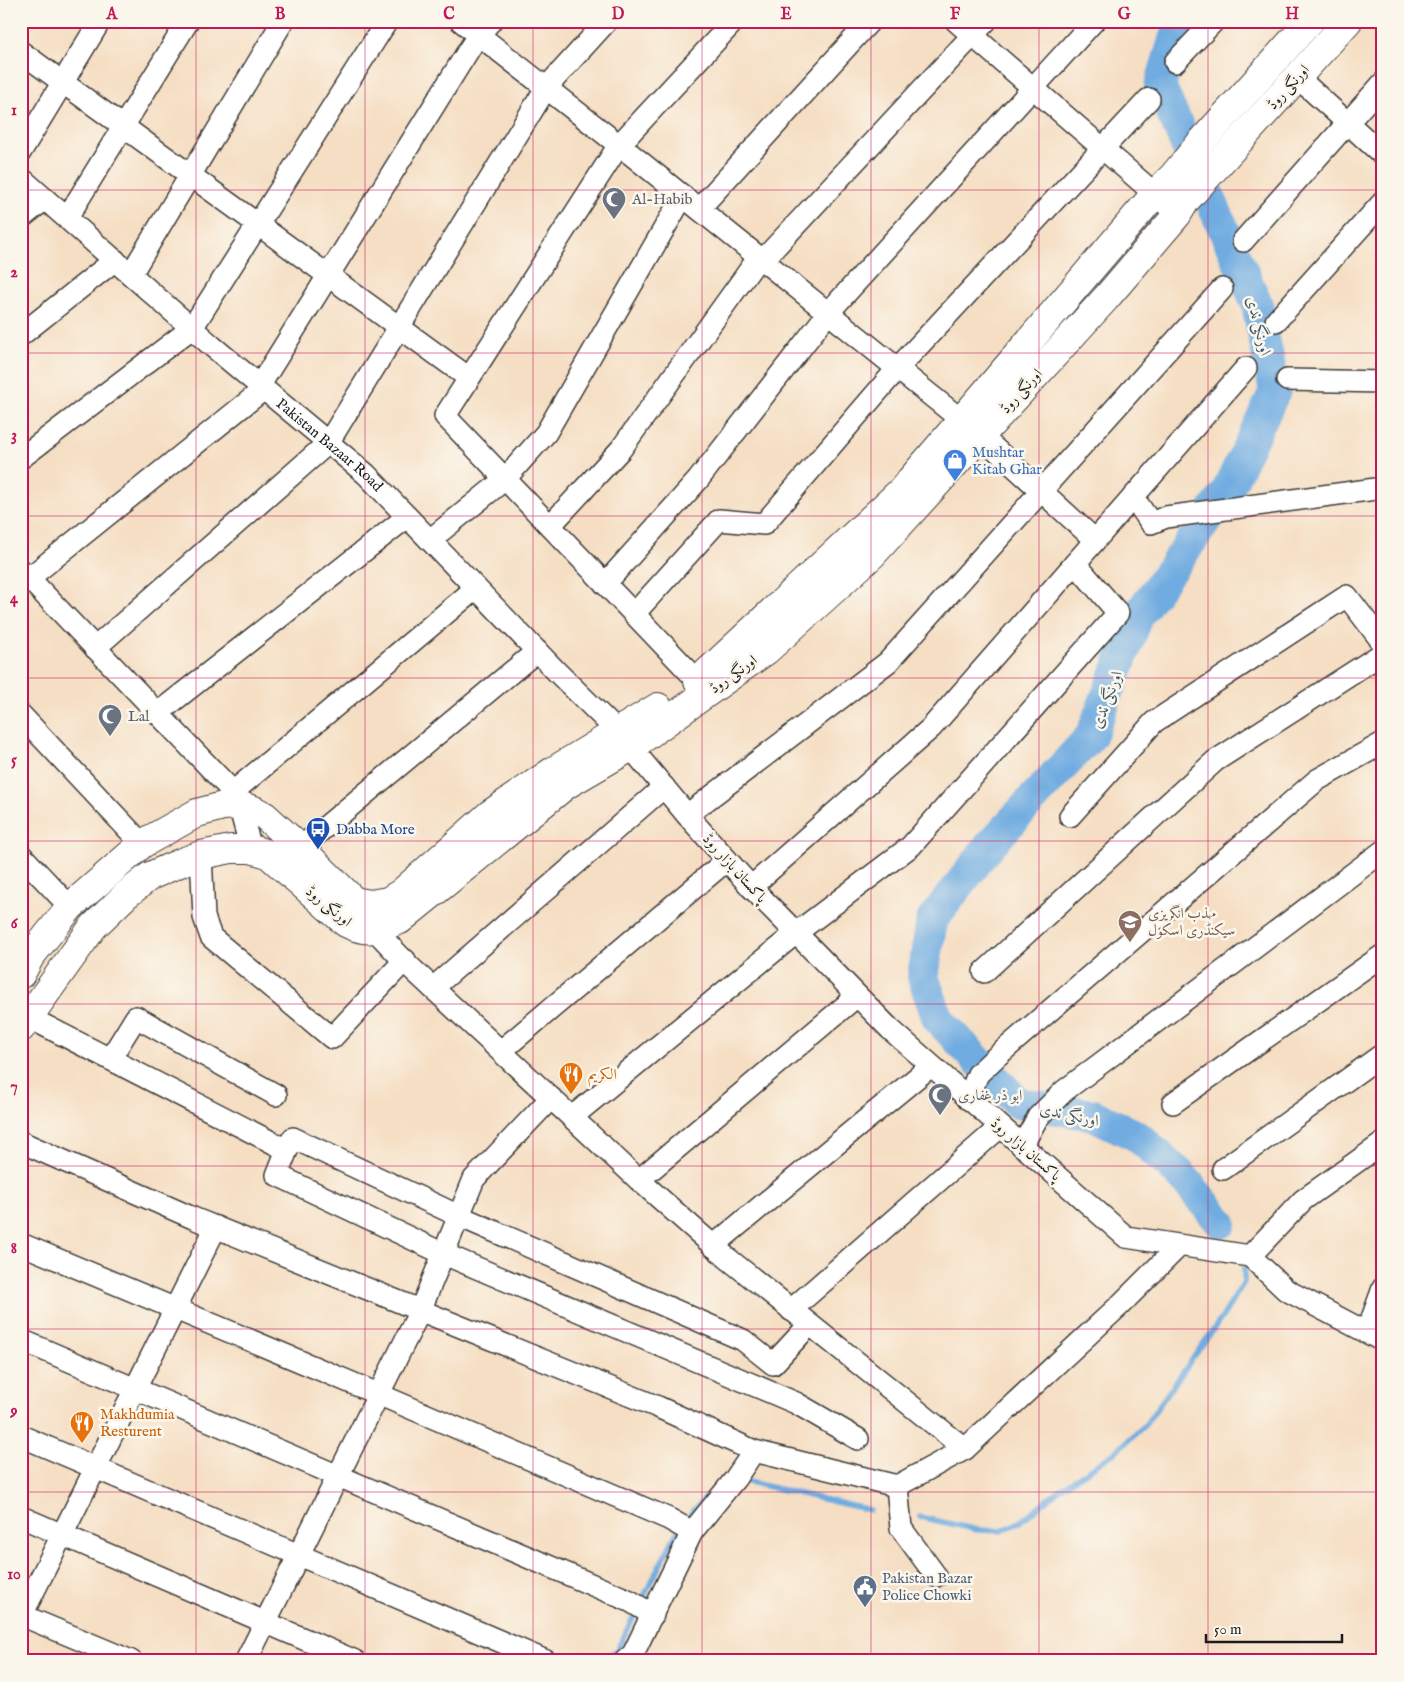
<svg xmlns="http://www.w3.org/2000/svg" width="1404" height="1682" font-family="'IM FELL English',Amiri,serif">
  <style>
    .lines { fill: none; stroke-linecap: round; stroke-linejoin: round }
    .stream { stroke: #6face1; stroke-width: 5.5 }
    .river { stroke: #6face1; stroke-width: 32 }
    .minor-casing { stroke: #3d3935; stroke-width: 24 }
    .major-casing { stroke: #3d3935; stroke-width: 30 }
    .minor { stroke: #fff; stroke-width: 21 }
    .major { stroke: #fff; stroke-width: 28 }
    .grid { fill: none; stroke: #c2185b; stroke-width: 1; stroke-opacity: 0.55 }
    .labels { text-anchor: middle; stroke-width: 5; stroke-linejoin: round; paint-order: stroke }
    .street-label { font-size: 15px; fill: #1c1c1c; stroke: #fbf7ec }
    .worship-label { font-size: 15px; fill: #5b616d; stroke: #fbf7ec; text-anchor: start }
    .shop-label { font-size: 15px; fill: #366cbe; stroke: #fbf7ec; text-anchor: start }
    .transit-label { font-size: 15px; fill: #164399; stroke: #fbf7ec; text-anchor: start }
    .education-label { font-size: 15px; fill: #785e54; stroke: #fbf7ec; text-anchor: start }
    .food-label { font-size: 15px; fill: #c56008; stroke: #fbf7ec; text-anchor: start }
    .service-label { font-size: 15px; fill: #4e5e75; stroke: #fbf7ec; text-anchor: start }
    .water-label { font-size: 16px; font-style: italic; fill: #3d566b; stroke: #fbf7ec }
    .neatline { fill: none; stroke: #c2185b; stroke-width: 2 }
    .grid-label { font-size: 16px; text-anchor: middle; font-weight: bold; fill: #c2185b }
  </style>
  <rect width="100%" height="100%" fill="#fbf7ec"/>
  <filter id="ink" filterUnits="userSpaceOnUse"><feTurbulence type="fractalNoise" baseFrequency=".02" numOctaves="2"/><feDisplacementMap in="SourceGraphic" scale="10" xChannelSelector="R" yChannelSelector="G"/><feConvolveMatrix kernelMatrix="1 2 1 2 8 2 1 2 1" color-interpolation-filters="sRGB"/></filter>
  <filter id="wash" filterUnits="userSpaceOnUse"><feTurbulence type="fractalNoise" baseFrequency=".0096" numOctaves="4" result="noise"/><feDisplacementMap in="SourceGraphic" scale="20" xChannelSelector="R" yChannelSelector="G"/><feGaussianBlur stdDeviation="1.12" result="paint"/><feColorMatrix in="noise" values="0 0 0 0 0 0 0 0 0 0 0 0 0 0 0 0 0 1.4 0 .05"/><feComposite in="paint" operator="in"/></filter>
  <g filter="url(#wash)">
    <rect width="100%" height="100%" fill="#f5dec3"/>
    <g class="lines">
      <!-- stream -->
      <g class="stream">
        <path d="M 740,1480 L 870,1510"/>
        <path d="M 920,1517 L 978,1530 L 1001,1531 L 1020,1522 L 1059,1490 L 1113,1454 L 1145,1425 L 1223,1316 L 1244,1282 L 1244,1268"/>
        <path d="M 683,1522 L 714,1489"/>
        <path d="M 641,1602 L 678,1530"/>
        <path d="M 597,1661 L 617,1650 L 637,1610"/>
      </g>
      <!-- river -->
      <path class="river" d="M 1180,21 L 1160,86 L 1257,304 L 1275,391 L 1226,493 L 1139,614 L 1091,736 L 990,845 L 932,920 L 923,977 L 938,1019 L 1018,1103 L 1093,1115 L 1137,1136 L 1182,1176 L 1221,1223"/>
    </g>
  </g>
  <g filter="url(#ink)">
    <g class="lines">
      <defs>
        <g id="minor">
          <path d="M 461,21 L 633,156 L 980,435 L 1095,540"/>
          <path d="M 956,21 L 1155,194 L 1177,215"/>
          <path d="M 21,52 L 469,378"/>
          <path d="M 1175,62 L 1214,21"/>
          <path d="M 1297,77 L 1383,155"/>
          <path d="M 21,151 L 100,21"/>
          <path id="s1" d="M 21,178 L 212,346 L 366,474 L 558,673 L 618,732 L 687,815 L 751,887 L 890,1029 L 1126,1237 L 1250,1256"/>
          <path d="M 699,209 L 870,21"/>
          <path d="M 21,218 L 45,199"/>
          <path d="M 67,218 L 188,21"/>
          <path d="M 1243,241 L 1383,83"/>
          <path d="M 763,260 L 986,21"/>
          <path d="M 131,274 L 283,21"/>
          <path d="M 1276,321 L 1383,202"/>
          <path d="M 21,335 L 115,260"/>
          <path d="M 1287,380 L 1383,382"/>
          <path d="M 260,385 L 478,35 L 491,21"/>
          <path d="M 21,458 L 192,328 L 387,21"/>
          <path d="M 1133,497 L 1151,523 L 1166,517 L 1383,488"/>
          <path d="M 550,526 L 621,449 L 759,257"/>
          <path d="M 430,540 L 505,479 L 546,433 L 683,196"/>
          <path d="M 21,570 L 233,792 L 239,805 L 251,849"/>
          <path d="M 29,578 L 264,389"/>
          <path d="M 605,584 L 698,480 L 828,313 L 1094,21"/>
          <path d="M 634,614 L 719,520 L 764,524 L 897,369 L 1149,99"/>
          <path d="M 95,648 L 328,443 L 546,88 L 607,21"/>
          <path d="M 698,681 L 445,416 L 619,145 L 734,21"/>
          <path d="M 158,713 L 407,517"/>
          <path d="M 21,715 L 142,844"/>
          <path d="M 233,792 L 476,588"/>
          <path d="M 687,815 L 888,662 L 1222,289"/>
          <path d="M 1070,816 L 1154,722 L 1347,596 L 1383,643"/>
          <path d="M 300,848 L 537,651"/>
          <path d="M 21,855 L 70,907"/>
          <path d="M 201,855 L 204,917 L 211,937 L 332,1038 L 405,960"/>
          <path d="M 751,887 L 931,728 L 1246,368"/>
          <path d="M 369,918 L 374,929 L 409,966 L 639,1180 L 726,1257 L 965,1449"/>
          <path d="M 984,972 L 1215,761 L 1383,653"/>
          <path d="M 433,988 L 664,787"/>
          <path d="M 28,1017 L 287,1150"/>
          <path d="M 501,1051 L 727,860"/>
          <path d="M 110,1059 L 136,1017 L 276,1095"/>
          <path d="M 968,1099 L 978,1074 L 996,1057 L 1317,780 L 1383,743"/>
          <path d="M 1173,1103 L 1383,955"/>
          <path d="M 572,1117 L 796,933 L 911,846 L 1118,613 L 1075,563"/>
          <path d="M 21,1142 L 193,1218 L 658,1407 L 754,1451 L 897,1486 L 965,1449 L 1119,1306 L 1179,1246"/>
          <path d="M 1022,1146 L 1038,1117 L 1064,1091 L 1383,851"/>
          <path d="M 1223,1169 L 1383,1054"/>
          <path d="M 639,1180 L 857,996"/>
          <path d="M 21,1244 L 378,1394 L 669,1519 L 692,1532"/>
          <path d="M 713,1246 L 931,1066"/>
          <path d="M 1250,1256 L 1303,1200 L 1383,1143"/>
          <path d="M 1250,1256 L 1286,1290 L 1383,1341"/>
          <path d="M 791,1310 L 1000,1127"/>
          <path d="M 809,1325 L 773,1364 L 743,1340 L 459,1216 L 293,1138 L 287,1150 L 277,1175 L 444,1254 L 796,1403 L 858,1439"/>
          <path d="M 1367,1332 L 1383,1288"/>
          <path d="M 21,1340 L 630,1601 L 653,1615"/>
          <path d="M 21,1436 L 546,1661"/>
          <path d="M 897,1486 L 901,1528 L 936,1576"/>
          <path d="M 21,1517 L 355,1661"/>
          <path d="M 21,1615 L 131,1661"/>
          <path d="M 21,1617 L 216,1227"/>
          <path d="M 246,1661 L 420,1311 L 474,1179 L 551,1098"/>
          <path d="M 625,1661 L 633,1654 L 692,1532 L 735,1479 L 754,1451"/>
        </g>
        <g id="major">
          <path d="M 698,681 L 901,491 L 1155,194 L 1173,176 L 1202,141 L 1310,21"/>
          <path d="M 21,974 L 30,957 L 70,907 L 142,844 L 197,813 L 223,806 L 239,805 L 254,810 L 265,816 L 300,848 L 354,901 L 370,904 L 388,901 L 401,893 L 490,814 L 553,771 L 658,707"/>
          <path d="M 21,1028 L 93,927 L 126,895 L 150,876 L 182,862 L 201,855 L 231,849 L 251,849 L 268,854 L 346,923 C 370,935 377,928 400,920 L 566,785 L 631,747 L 767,650 L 872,555 L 1106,298 L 1177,215 L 1186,200 L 1348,21"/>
        </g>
      </defs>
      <!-- minor casing -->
      <use href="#minor" class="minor-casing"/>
      <!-- major casing -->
      <use href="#major" class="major-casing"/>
      <!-- minor -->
      <use href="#minor" class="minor"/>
      <!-- major -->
      <use href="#major" class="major"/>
    </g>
  </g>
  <!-- grid -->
  <path class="grid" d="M 196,21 L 196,1661M 365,21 L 365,1661M 533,21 L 533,1661M 702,21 L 702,1661M 871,21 L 871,1661M 1039,21 L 1039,1661M 1208,21 L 1208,1661M 21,190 L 1383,190M 21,353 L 1383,353M 21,516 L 1383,516M 21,678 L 1383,678M 21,841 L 1383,841M 21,1004 L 1383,1004M 21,1166 L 1383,1166M 21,1329 L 1383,1329M 21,1492 L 1383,1492"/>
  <!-- icons -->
  <defs>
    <symbol id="mosque-pin" viewBox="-11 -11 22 30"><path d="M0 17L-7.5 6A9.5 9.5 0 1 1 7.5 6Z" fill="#6b7280" stroke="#fbf7ec"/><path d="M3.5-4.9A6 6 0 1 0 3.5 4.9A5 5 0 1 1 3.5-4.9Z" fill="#fff"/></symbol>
    <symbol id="shop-pin" viewBox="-11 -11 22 30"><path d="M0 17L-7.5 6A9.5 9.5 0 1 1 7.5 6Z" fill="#3f7fe0" stroke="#fbf7ec"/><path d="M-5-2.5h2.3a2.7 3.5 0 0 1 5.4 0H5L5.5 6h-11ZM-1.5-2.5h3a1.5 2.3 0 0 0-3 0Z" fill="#fff"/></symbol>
    <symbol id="bus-pin" viewBox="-11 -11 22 30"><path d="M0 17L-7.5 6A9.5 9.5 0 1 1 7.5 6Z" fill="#1a4fb4" stroke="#fbf7ec"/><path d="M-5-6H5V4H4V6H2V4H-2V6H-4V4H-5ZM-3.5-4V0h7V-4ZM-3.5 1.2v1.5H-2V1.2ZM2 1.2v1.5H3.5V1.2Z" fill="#fff"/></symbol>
    <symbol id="school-pin" viewBox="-11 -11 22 30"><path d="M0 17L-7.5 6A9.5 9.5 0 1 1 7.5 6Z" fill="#8d6e63" stroke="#fbf7ec"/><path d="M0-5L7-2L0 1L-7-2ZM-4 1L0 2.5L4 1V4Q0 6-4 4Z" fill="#fff"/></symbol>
    <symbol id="restaurant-pin" viewBox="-11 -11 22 30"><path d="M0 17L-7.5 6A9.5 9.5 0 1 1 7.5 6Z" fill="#e8710a" stroke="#fbf7ec"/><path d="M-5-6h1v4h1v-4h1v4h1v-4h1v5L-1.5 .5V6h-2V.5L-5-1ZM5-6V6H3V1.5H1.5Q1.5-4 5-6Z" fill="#fff"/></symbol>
    <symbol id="civic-pin" viewBox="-11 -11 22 30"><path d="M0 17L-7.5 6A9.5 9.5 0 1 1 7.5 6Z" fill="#5c6f8a" stroke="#fbf7ec"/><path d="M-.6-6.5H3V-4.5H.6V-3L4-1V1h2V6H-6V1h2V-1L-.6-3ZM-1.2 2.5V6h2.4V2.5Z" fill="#fff"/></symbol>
  </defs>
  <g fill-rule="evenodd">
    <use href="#mosque-pin" x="600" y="185" width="28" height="38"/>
    <use href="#shop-pin" x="941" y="447" width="28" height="38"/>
    <use href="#mosque-pin" x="96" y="702" width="28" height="38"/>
    <use href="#bus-pin" x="304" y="815" width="28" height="38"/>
    <use href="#school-pin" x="1116" y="908" width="28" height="38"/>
    <use href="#restaurant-pin" x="557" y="1060" width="28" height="38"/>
    <use href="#mosque-pin" x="926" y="1081" width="28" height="38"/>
    <use href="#restaurant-pin" x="68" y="1409" width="28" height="38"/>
    <use href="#civic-pin" x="851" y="1573" width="28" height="38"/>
  </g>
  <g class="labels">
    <!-- street labels -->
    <g class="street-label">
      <text transform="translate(1288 87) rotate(-48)" y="5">اورنگی روڈ</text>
      <text transform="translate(1021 391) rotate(-48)" y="5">اورنگی روڈ</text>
      <text dy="5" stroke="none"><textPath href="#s1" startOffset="408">Pakistan Bazaar Road</textPath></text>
      <text transform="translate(733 674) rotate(-36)" y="5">اورنگی روڈ</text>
      <text transform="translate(735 868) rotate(48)" y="5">پاکستان بازار روڈ</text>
      <text transform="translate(329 906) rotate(39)" y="5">اورنگی روڈ</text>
      <text transform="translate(1026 1149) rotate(41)" y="5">پاکستان بازار روڈ</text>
    </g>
    <!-- worship labels -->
    <g class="worship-label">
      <text x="632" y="204">Al-Habib</text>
      <text x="128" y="721">Lal</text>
      <text x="958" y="1100">ابو ذر غفاری</text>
    </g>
    <!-- shop labels -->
    <g class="shop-label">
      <text x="972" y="457">Mushtar<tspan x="972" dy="17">Kitab Ghar</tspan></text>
    </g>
    <!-- transit labels -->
    <g class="transit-label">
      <text x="336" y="834">Dabba More</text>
    </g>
    <!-- education labels -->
    <g class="education-label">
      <text x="1148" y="918">مہذب انگریزی<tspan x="1148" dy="17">سیکنڈری اسکول</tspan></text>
    </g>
    <!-- food labels -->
    <g class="food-label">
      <text x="588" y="1079">الکریم</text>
      <text x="100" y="1419">Makhdumia<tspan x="100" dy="17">Resturent</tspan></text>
    </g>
    <!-- service labels -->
    <g class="service-label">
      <text x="882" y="1583">Pakistan Bazar<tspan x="882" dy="17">Police Chowki</tspan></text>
    </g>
    <!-- water labels -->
    <g class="water-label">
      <text transform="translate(1260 326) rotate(76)" y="6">اورنگی ندی</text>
      <text transform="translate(1106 699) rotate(-69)" y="6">اورنگی ندی</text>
      <text transform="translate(1070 1114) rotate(12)" y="6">اورنگی ندی</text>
    </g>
  </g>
  <!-- margin -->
  <rect width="1404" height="1682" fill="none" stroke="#fbf7ec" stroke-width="55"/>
  <!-- scale -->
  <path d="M1206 1634v8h136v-8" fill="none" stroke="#1c1c1c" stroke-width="2.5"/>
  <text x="1214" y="1634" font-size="15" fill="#1c1c1c" stroke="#fbf7ec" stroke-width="4" paint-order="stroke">50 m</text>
  <rect x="28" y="28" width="1348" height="1626" class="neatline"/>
  <g class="grid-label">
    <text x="112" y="19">A</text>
    <text x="280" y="19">B</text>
    <text x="449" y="19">C</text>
    <text x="618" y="19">D</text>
    <text x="786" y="19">E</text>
    <text x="955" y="19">F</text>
    <text x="1124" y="19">G</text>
    <text x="1292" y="19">H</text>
    <text x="14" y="115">1</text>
    <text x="14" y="277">2</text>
    <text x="14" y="440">3</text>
    <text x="14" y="603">4</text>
    <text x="14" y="765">5</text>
    <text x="14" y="928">6</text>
    <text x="14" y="1091">7</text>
    <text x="14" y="1253">8</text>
    <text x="14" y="1416">9</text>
    <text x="14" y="1579">10</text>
  </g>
</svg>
